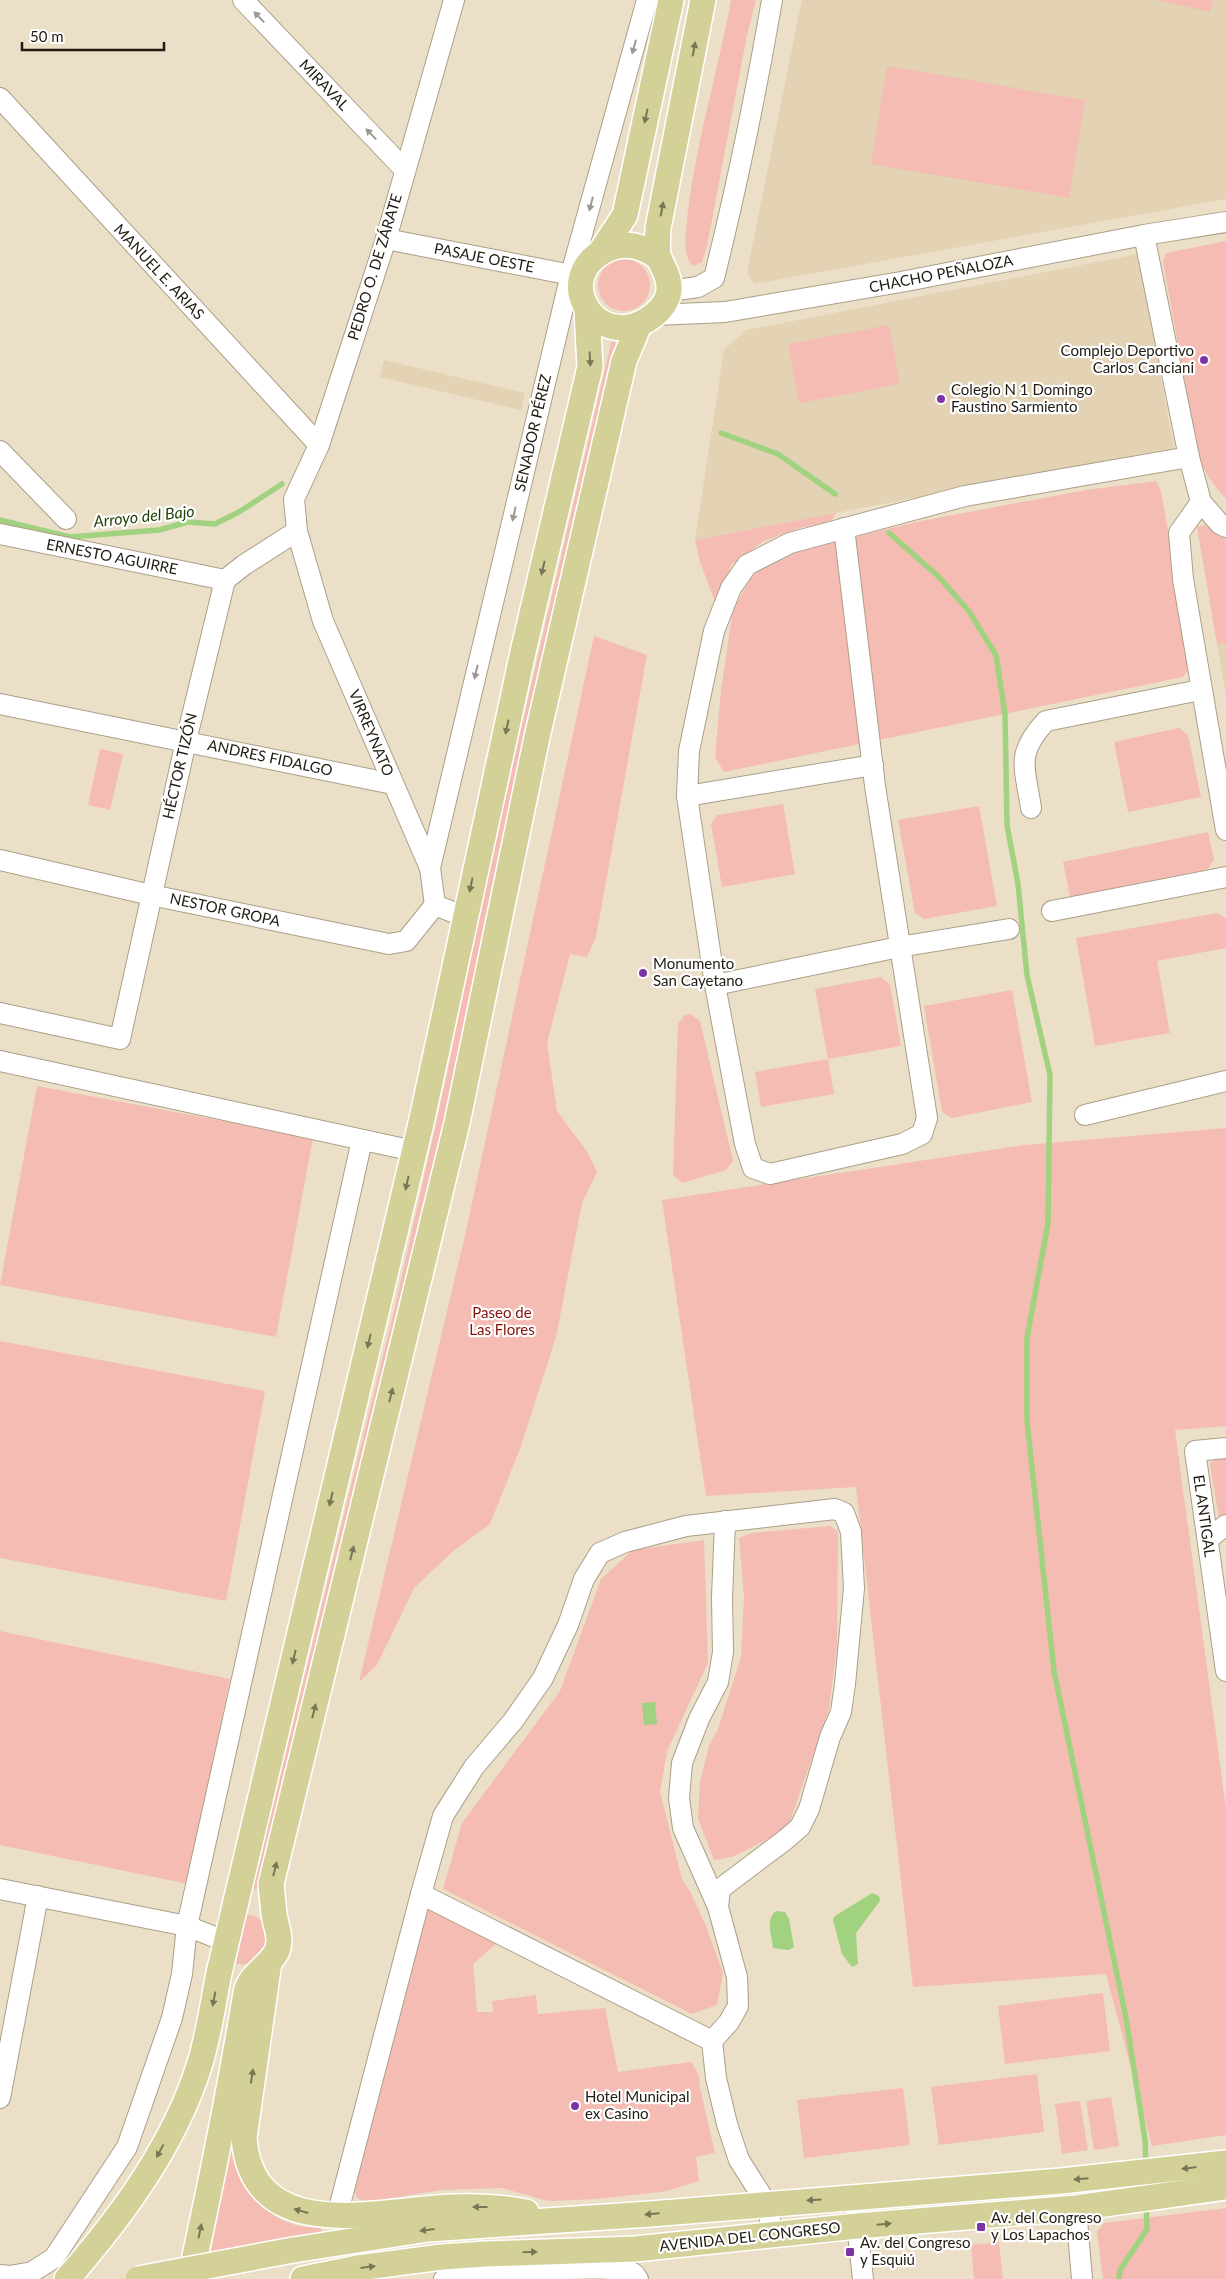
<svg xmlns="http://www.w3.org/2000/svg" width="1226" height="2279" font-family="Lato,sans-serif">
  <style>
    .built { fill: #e3d2b4 }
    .green { fill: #f4bcb3 }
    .water { fill: #a1d280 }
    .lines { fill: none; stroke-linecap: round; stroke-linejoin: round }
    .stream { stroke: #a1d280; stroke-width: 5.5 }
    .minor-casing { stroke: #ac9f89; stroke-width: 22 }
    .major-casing { stroke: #fff; stroke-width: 28 }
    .minor { stroke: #fff; stroke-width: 20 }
    .major { stroke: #d3d198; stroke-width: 25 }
    .major-bridge-casing { stroke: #fff; stroke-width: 28; stroke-linecap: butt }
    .major-bridge { stroke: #d3d198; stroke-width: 25 }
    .oneway { fill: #9b9894 }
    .oneway2 { fill: #7a7655 }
    .poi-dot { fill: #7c33a5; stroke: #fff; stroke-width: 2 }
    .labels { text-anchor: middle; stroke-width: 4.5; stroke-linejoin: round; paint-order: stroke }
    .street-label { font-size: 15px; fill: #201b12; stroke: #fff }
    .poi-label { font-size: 15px; fill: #201b12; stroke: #fff; text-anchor: start }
    .park-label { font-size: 15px; fill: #86100a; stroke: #fff }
    .water-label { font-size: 16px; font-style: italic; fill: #234106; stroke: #fff }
  </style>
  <rect width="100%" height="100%" fill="#ecdfc8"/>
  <!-- built -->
  <g class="built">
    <path d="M 802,0 L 1226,0 L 1226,199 L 754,284 L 747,272 Z"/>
    <path d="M 1138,254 L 1174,448 L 695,540 L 724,350 L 746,330 Z"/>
    <path d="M 384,360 L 525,393 L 521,410 L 380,377 Z"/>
    <path d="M 1226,643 L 1226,695 L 1217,644 Z"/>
  </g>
  <!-- green -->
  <g class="green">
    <path d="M 731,0 L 756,0 L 747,35 L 707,246 L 702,262 L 693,266 C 684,259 685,240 686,230 C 693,152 717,76 731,0 Z"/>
    <path d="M 1157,0 L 1213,0 L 1210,12 Z"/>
    <path d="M 887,66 L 1085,100 L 1069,198 L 871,164 Z"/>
    <path d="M 1226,241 L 1226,498 C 1214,487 1206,474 1199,459 L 1163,262 L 1166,253 Z"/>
    <circle cx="624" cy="285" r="26"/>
    <path d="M 889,325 L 900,384 L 799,403 L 788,344 Z"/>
    <path d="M 614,341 L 616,344 L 607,391 L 498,861 L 453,1080 L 401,1310 L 259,1887 L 255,1890 L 253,1886 L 394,1311 L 446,1079 L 490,862 L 611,343 Z"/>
    <path d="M 1156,481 L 1161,491 L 1192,665 L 1183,677 L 724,772 L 715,757 L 721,690 L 733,609 L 751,578 L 766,563 L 803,549 L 921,521 L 1086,490 Z"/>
    <path d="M 836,513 L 831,521 L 800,528 L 764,541 L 731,565 L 722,591 L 715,602 L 700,562 L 695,540 Z"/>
    <path d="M 1205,525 L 1226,539 L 1226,643 L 1217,644 L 1197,527 Z"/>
    <path d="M 594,636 L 647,655 L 596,937 L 587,957 L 570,954 L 547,1043 L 557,1111 L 588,1153 L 597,1172 L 582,1203 L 556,1337 L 521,1446 L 490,1524 L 452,1552 L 414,1588 L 377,1665 L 359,1682 L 466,1231 Z"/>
    <path d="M 1179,728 L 1188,735 L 1201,797 L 1128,812 L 1114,742 Z"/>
    <path d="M 100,749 L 123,754 L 110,810 L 88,805 Z"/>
    <path d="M 783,804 L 795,874 L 722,887 L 711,824 L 717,815 Z"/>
    <path d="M 979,806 L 997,906 L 924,919 L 915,913 L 898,820 Z"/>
    <path d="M 1208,832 L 1214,859 L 1208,869 L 1070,897 L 1063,862 Z"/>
    <path d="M 1218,913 L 1226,919 L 1226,948 L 1157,961 L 1170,1033 L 1095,1046 L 1076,938 Z"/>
    <path d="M 881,977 L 890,984 L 901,1046 L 828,1059 L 834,1094 L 761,1107 L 755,1072 L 828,1059 L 815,989 Z"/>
    <path d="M 1012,990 L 1032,1102 L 952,1118 L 942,1112 L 924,1006 Z"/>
    <path d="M 690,1014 L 700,1021 L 733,1161 L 726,1170 L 682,1183 L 673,1175 L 678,1024 L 685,1015 Z"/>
    <path d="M 37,1086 L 313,1138 L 276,1337 L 0,1285 Z"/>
    <path d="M 1226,1128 L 1226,1426 L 1175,1430 L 1226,1809 L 1226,2135 L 1152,2146 L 1106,1974 L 913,1987 L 856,1487 L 706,1496 L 662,1200 L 1025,1145 Z"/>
    <path d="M 0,1341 L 265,1391 L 226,1601 L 0,1558 Z"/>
    <path d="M 1226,1458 L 1226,1516 L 1219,1519 L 1210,1464 L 1214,1459 Z"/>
    <path d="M 831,1526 L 838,1532 L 837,1646 L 829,1709 L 788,1827 L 785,1831 L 732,1857 L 714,1860 L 698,1819 L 700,1782 L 709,1746 L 718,1729 L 741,1657 L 744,1597 L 739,1538 L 752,1533 Z"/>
    <path d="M 704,1540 L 708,1663 L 667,1751 L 660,1792 L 682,1879 L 691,1893 L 706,1926 L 723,1973 L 717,2005 L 692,2014 L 443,1889 L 462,1823 L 560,1691 L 601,1579 L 633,1550 Z"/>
    <path d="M 0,1631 L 230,1679 L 188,1884 L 0,1845 Z"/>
    <path d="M 429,1907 L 498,1942 L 473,1964 L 477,2012 L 493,2012 L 492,2001 L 536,1995 L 538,2014 L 605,2008 L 618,2072 L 691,2062 L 699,2075 L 700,2088 L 715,2153 L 696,2157 L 699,2181 L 667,2191 L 597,2199 L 548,2201 L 502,2188 L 441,2190 L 366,2202 L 357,2198 L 353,2188 L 420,1933 Z"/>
    <path d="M 246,1914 C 267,1917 268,1932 267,1950 C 257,1958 251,1966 236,1964 Z"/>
    <path d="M 1103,1993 L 1110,2051 L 1005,2064 L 998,2006 Z"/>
    <path d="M 1037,2074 L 1044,2132 L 939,2145 L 931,2087 Z"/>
    <path d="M 903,2088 L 910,2145 L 804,2158 L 797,2100 Z"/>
    <path d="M 1111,2097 L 1119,2146 L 1094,2150 L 1086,2101 Z"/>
    <path d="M 1080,2101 L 1088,2150 L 1062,2154 L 1055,2104 Z"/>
    <path d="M 231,2143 C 240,2185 271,2232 320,2227 L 322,2232 L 211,2252 Z"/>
    <path d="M 1226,2208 L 1226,2279 L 1103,2279 L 1097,2232 L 1104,2223 Z"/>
    <path d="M 999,2242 L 1003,2279 L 974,2279 L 971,2245 Z"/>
  </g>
  <!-- water -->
  <g class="water">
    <path d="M 655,1702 L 657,1724 L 644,1725 L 642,1703 Z"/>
    <path d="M 872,1893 L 879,1896 L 880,1901 L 856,1933 L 858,1964 L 852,1967 L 842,1954 L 833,1920 L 835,1916 Z"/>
    <path d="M 776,1911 L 785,1912 L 789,1919 L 794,1947 L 789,1950 L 773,1948 C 772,1936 765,1919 776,1911 Z"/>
  </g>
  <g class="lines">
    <!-- stream -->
    <g class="stream">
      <path d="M 721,433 L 778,454 L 835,494"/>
      <path d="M 0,520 L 70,537 L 159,530 L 188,522 L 215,524 L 239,512 L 282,484"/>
      <path d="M 889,533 L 938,576 L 968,610 L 996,655 L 1005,714 L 1007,825 L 1018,884 L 1027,975 L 1050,1075 L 1048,1223 L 1027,1338 L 1027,1421 L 1054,1671 L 1126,2018 L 1145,2140 L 1146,2165"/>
      <path d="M 1119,2279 L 1120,2270 L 1147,2229 L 1146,2204"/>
    </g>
    <defs>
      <g id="minor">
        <path d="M 243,0 L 405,170"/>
        <path d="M 454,0 L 386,239 L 319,445 L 294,499 L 297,531 L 323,621 L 430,868 L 435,905 L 465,917"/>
        <path d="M 0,98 L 319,445"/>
        <path d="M 1144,235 L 1189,457 L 1201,502 L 1220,524 L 1226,527"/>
        <path d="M 386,239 L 582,277"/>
        <path d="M 669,291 L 698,287 L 714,278 C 737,186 756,93 772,0"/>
        <path d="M 655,315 L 725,312 L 901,282 L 1144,235 L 1226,222"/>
        <path d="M 0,451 L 66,519"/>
        <path d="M 1201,502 L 1179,533 L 1183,579 L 1226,830"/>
        <path d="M 844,528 L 875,786 L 927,1118 L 922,1134 L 902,1144 L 770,1174 L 753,1168 L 745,1144 L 715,985 L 687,796 L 689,751 L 714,631 L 731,588 L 747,565 L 790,543 L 965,496 L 1189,457"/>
        <path d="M 0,534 L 225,580"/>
        <path d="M 0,704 L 393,784"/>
        <path d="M 687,796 L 873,765"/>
        <path d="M 1031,808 C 1025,767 1015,754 1046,721 L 1200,690"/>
        <path d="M 0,860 L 151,895 L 389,944 L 406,941 L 435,905"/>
        <path d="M 430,868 L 571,274 L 647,0"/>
        <path d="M 1052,911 L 1226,877"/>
        <path d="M 715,985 L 899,947 L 1009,929"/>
        <path d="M 0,1013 L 120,1039 L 186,741 L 225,580 L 244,565 L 297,531"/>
        <path d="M 0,1061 L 414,1151"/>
        <path d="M 1085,1115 L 1226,1081"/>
        <path d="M 1226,1448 L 1195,1451 L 1226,1671"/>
        <path d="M 1208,1539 L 1226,1525"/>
        <path d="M 0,1889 L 187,1926 L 227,1942"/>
        <path d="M 718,1907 L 683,1828 L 679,1798 L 682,1763 L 699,1719 L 718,1682 L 723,1652 L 722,1598 L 725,1521"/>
        <path d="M 712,2041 L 729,2022 L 738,2006 L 737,1977 L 718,1907 L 720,1889 L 785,1840 L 800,1827 L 809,1809 L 830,1737 L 841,1712 L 845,1684 L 854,1588 L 851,1532 L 844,1513 L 835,1509 L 686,1526 L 625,1542 L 600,1553 L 584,1579 L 568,1625 L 543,1678 L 513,1721 L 474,1767 L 443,1816 L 421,1894 L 712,2041 L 716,2078 L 727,2124 L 739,2160 L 767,2204 L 773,2235"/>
        <path d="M 0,2098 L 38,1896"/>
        <path d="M 854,2197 L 863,2279"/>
        <path d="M 1076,2208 L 1082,2279"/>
        <path d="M 337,2216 L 421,1894"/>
        <path d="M 0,2275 L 10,2276 L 32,2272 L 54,2258 L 127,2147 L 172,2018 L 182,1974 L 187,1926 L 362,1140"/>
        <path d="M 444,2279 C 469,2274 618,2262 633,2273 C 635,2274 636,2277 638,2279"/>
      </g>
      <g id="major">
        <path d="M 600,253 L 625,215 L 671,0"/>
        <path d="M 658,257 C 643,246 626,241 608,249 C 550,275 594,352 647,320 C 657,314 667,304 669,291 C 670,277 664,270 659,258 C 656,250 658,237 658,228 L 703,0"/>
        <path d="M 269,1962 L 244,2138 C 253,2247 378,2210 451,2207 C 476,2206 501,2207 526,2212"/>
        <path d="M 293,2250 L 428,2229 L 650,2214 L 1061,2181 L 1226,2163"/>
        <path d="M 67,2279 C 122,2216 175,2144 200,2063 C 209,2034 213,2003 219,1973 L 422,1119 L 523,652 L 590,367 L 587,310"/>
        <path d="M 190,2279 C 211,2184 230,2089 246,1993 C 249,1975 270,1966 277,1951 C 282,1936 276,1928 274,1914 C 273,1904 272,1894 271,1884 L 457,1123 L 537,737 L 624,361 L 639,325"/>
        <path d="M 303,2279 L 358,2268 L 442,2257 L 485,2254 L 635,2249 L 857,2226 L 1076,2208 L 1226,2187"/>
      </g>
    </defs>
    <!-- minor casing -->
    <use href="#minor" class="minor-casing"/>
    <!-- major casing -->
    <use href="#major" class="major-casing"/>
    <!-- minor -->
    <use href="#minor" class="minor"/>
    <!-- major -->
    <use href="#major" class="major"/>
    <defs>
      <path id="major-bridge" d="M 138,2279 L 293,2250"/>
    </defs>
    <!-- major-bridge casing -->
    <use href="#major-bridge" class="major-bridge-casing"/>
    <!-- major-bridge -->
    <use href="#major-bridge" class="major-bridge"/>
  </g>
  <!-- one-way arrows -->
  <defs><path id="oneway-solid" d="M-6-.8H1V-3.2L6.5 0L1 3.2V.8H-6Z" transform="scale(1.25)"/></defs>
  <g class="oneway">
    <use href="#oneway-solid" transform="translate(259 17) rotate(-134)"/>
    <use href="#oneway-solid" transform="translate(634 47) rotate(105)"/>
    <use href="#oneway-solid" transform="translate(371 134) rotate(-134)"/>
    <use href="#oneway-solid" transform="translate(591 204) rotate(105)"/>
    <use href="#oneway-solid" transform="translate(514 514) rotate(103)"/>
    <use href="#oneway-solid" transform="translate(476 672) rotate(103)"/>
  </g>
  <g class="oneway2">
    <use href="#oneway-solid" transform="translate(694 49) rotate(-79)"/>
    <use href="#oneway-solid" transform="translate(646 116) rotate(102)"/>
    <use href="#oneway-solid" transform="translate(662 209) rotate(-79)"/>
    <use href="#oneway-solid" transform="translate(590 359) rotate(87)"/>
    <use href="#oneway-solid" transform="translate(543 568) rotate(103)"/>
    <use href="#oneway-solid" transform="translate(507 727) rotate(102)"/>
    <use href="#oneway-solid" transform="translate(471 885) rotate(102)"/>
    <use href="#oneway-solid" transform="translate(407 1183) rotate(103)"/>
    <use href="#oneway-solid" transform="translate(369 1341) rotate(103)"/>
    <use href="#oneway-solid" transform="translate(391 1395) rotate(-76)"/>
    <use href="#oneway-solid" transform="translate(331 1499) rotate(103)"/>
    <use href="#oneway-solid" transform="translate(352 1553) rotate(-76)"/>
    <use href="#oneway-solid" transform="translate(294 1657) rotate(103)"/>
    <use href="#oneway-solid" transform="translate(314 1711) rotate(-76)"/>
    <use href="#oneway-solid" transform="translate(275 1869) rotate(-76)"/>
    <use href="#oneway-solid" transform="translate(214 1999) rotate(101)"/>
    <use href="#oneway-solid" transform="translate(252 2076) rotate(-81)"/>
    <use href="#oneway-solid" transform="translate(160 2151) rotate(118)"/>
    <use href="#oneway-solid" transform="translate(1189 2168) rotate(173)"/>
    <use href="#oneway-solid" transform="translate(1081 2179) rotate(175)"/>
    <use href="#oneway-solid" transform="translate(814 2200) rotate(176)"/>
    <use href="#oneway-solid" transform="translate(480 2207) rotate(-180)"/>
    <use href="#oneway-solid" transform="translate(301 2211) rotate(-164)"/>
    <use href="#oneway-solid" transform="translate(652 2214) rotate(175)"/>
    <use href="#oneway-solid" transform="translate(884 2224) rotate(-5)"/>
    <use href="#oneway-solid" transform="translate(427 2230) rotate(173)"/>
    <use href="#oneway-solid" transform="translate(200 2231) rotate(-78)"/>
    <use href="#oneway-solid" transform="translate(530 2252) rotate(-2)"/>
    <use href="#oneway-solid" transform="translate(368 2267) rotate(-7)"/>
  </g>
  <!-- markers -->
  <g class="poi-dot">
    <circle cx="1204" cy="360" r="5"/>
    <circle cx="941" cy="399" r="5"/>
    <circle cx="643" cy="973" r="5"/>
    <circle cx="575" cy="2106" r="5"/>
    <rect x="976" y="2222" width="10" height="10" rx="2.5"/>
    <rect x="845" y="2247" width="10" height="10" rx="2.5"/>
  </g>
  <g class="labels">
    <!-- street labels -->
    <g class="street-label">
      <text transform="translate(324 85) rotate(46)" y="5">MIRAVAL</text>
      <text transform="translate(484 258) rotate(11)" y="5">PASAJE OESTE</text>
      <text transform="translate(375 267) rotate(-73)" y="5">PEDRO O. DE ZÁRATE</text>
      <text transform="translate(159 272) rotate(47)" y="5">MANUEL E. ARIAS</text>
      <text transform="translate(941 274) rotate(-11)" y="5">CHACHO PEÑALOZA</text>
      <text transform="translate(533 433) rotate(-77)" y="5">SENADOR PÉREZ</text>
      <text transform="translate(112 557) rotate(11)" y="5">ERNESTO AGUIRRE</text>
      <text transform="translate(371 733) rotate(67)" y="5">VIRREYNATO</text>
      <text transform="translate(270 758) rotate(12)" y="5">ANDRES FIDALGO</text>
      <text transform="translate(180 766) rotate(-77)" y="5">HÉCTOR TIZÓN</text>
      <text transform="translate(225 910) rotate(12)" y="5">NESTOR GROPA</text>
      <text transform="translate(1204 1516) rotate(82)" y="5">EL ANTIGAL</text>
      <text transform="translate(750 2237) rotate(-6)" y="5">AVENIDA DEL CONGRESO</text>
    </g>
    <!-- poi labels -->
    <g class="poi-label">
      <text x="1194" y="356" text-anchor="end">Complejo Deportivo<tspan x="1194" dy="17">Carlos Canciani</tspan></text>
      <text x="951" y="395">Colegio N 1 Domingo<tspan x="951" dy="17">Faustino Sarmiento</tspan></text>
      <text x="653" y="969">Monumento<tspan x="653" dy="17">San Cayetano</tspan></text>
      <text x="585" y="2102">Hotel Municipal<tspan x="585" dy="17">ex Casino</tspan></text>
      <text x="991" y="2223">Av. del Congreso<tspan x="991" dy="17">y Los Lapachos</tspan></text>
      <text x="860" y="2248">Av. del Congreso<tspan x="860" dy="17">y Esquiú</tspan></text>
    </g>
    <!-- park labels -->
    <g class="park-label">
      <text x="502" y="1318">Paseo de<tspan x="502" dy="17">Las Flores</tspan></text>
    </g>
    <!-- water labels -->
    <g class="water-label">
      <text transform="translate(144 516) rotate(-6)" y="6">Arroyo del Bajo</text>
    </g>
  </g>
  <!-- scale -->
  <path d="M22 42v8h142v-8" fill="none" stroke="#201b12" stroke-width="2.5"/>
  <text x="30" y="42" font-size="15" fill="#201b12" stroke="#ffffff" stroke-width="4" paint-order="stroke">50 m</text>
</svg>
